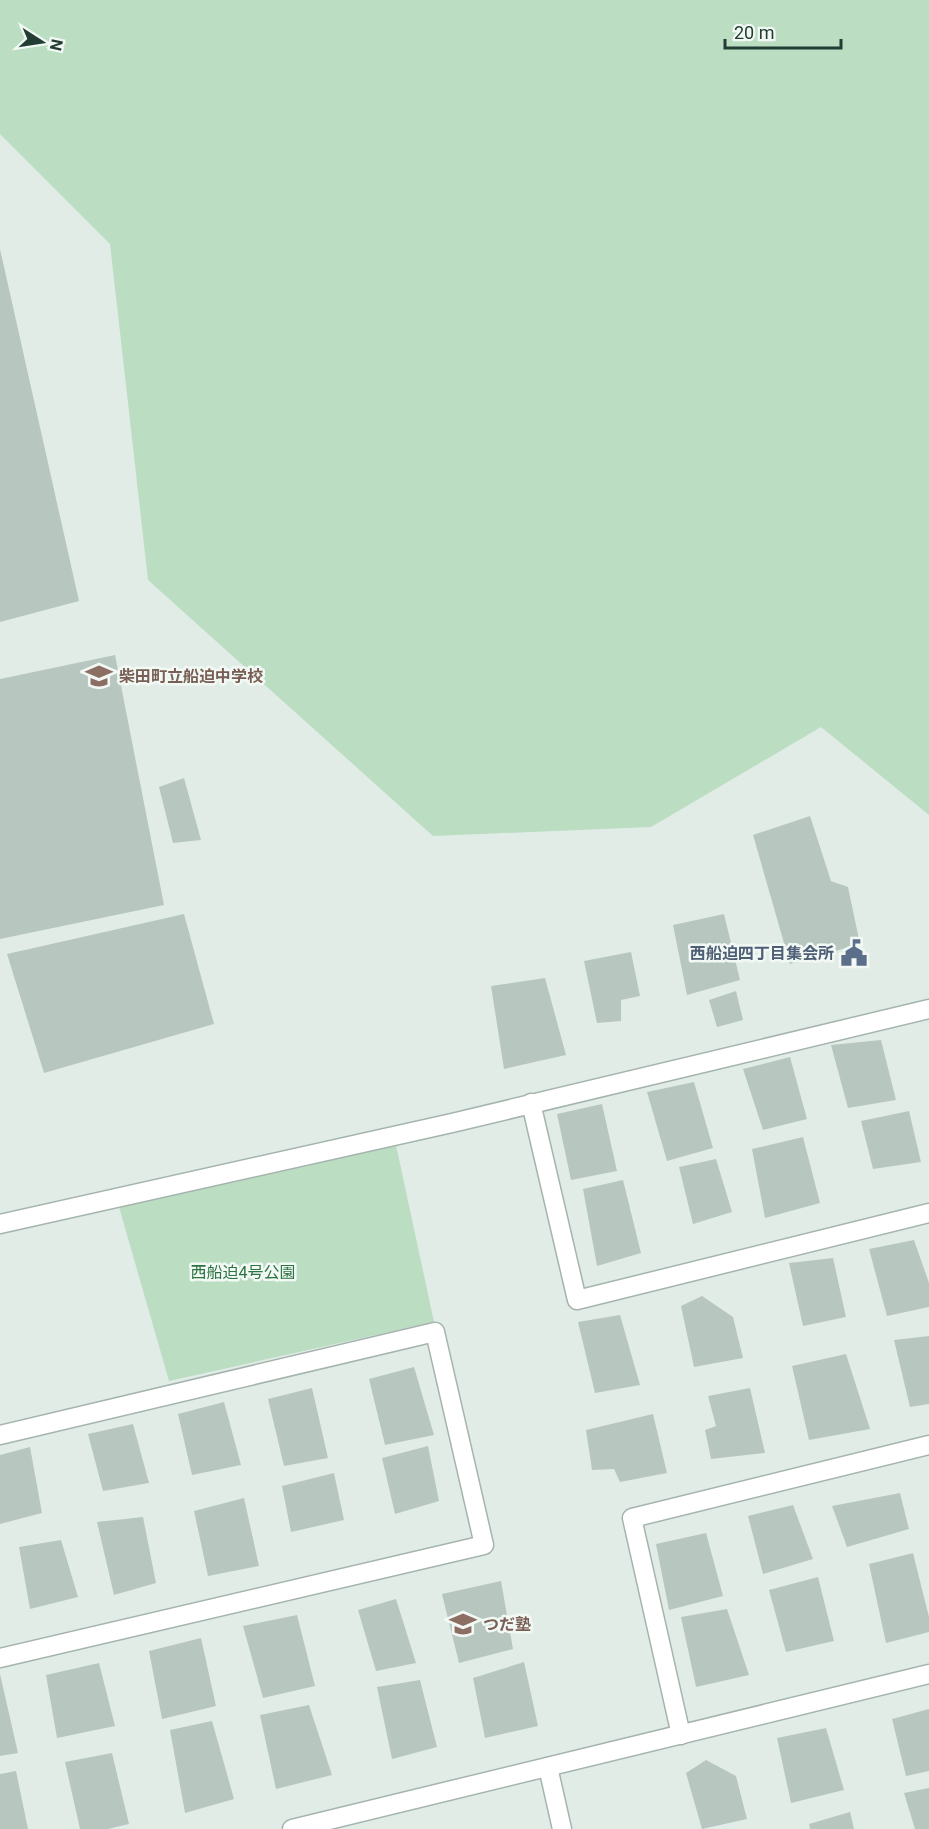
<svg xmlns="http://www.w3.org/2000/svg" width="929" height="1829" font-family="Roboto,'Noto Sans JP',sans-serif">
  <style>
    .green { fill: #bbddc2 }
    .building { fill: #b7c7c0 }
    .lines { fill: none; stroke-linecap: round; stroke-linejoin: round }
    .minor-casing { stroke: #a5b4ae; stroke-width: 21 }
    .minor { stroke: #fff; stroke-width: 18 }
    .labels { text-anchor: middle; stroke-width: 5; stroke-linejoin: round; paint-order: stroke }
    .education-label { font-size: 16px; font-weight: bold; fill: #785e54; stroke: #f2f9f5; text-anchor: start }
    .service-label { font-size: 16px; font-weight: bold; fill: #4e5e75; stroke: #f2f9f5; text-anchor: end }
    .park-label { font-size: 16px; fill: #2c7343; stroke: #f2f9f5 }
  </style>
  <rect width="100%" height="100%" fill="#e2ece7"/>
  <!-- green -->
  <g class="green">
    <path d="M 0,0 L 929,0 L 929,815 L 821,727 L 651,827 L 433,836 L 148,580 L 110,244 L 0,134 Z"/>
    <path d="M 396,1145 L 434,1322 L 169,1381 L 119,1207 Z"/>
  </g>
  <!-- building -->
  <g class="building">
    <path d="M 0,249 L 79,601 L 0,622 Z"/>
    <path d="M 115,655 L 164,905 L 0,939 L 0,679 Z"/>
    <path d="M 184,778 L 201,840 L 173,843 L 159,787 Z"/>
    <path d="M 810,816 L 831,881 L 848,887 L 860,944 L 790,964 L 753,835 Z"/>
    <path d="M 184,914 L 214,1024 L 44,1073 L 7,954 Z"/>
    <path d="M 724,914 L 740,980 L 687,995 L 673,925 Z"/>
    <path d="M 631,952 L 640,996 L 621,1000 L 621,1021 L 597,1023 L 584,961 Z"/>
    <path d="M 545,978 L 566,1055 L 504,1069 L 491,986 Z"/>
    <path d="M 736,991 L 743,1020 L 717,1027 L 709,1000 Z"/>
    <path d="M 881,1040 L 896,1100 L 848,1108 L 831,1045 Z"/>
    <path d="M 790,1057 L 807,1119 L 763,1130 L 743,1069 Z"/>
    <path d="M 694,1082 L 713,1148 L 667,1161 L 647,1092 Z"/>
    <path d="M 602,1104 L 617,1171 L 571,1180 L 557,1114 Z"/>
    <path d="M 909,1111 L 921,1162 L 873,1169 L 861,1121 Z"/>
    <path d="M 803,1137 L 820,1203 L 765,1218 L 752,1149 Z"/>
    <path d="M 716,1159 L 732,1212 L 693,1224 L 679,1167 Z"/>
    <path d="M 623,1180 L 641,1253 L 597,1266 L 583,1189 Z"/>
    <path d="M 914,1240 L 929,1283 L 929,1307 L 887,1316 L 869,1249 Z"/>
    <path d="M 833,1258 L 846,1317 L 803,1326 L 789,1263 Z"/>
    <path d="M 702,1296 L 733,1317 L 743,1358 L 694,1367 L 681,1306 Z"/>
    <path d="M 620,1315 L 640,1385 L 595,1393 L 578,1322 Z"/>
    <path d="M 929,1336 L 929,1404 L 910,1407 L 894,1340 Z"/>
    <path d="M 846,1354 L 870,1429 L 809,1440 L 792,1366 Z"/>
    <path d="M 414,1367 L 434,1435 L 385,1445 L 369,1379 Z"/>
    <path d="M 312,1388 L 328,1458 L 284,1466 L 268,1399 Z"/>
    <path d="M 750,1388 L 765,1453 L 711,1459 L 705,1430 L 716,1426 L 708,1396 Z"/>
    <path d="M 224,1402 L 241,1465 L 192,1475 L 178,1414 Z"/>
    <path d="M 653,1414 L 667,1473 L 620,1482 L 614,1469 L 592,1470 L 586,1430 Z"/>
    <path d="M 133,1424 L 149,1483 L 103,1491 L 88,1434 Z"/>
    <path d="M 428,1446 L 439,1501 L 395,1514 L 382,1458 Z"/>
    <path d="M 30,1447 L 42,1513 L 0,1524 L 0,1455 Z"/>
    <path d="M 334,1473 L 344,1520 L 291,1532 L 282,1486 Z"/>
    <path d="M 900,1493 L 909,1529 L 847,1547 L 832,1506 Z"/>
    <path d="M 244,1498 L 259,1566 L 208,1576 L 194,1511 Z"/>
    <path d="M 793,1505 L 813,1559 L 763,1574 L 748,1516 Z"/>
    <path d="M 143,1517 L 156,1583 L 114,1595 L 97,1522 Z"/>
    <path d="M 706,1533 L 723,1596 L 669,1610 L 656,1544 Z"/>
    <path d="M 61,1540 L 78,1597 L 30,1609 L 19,1547 Z"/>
    <path d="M 913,1553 L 929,1617 L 929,1632 L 886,1643 L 869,1564 Z"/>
    <path d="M 818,1577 L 834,1641 L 786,1652 L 769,1590 Z"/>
    <path d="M 501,1581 L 513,1649 L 459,1663 L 442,1594 Z"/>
    <path d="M 396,1599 L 416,1663 L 376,1671 L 358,1610 Z"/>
    <path d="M 727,1609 L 749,1675 L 696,1687 L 681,1617 Z"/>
    <path d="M 297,1615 L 315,1686 L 263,1698 L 243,1626 Z"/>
    <path d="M 201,1638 L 216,1706 L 162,1719 L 149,1651 Z"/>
    <path d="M 524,1662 L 538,1726 L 485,1738 L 473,1678 Z"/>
    <path d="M 99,1663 L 115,1726 L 57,1738 L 46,1675 Z"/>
    <path d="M 0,1674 L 18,1753 L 0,1756 Z"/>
    <path d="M 420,1680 L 437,1747 L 392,1759 L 377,1687 Z"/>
    <path d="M 309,1705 L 332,1775 L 276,1789 L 260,1715 Z"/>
    <path d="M 929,1709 L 929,1771 L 906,1776 L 892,1719 Z"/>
    <path d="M 212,1721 L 234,1799 L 185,1813 L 170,1730 Z"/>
    <path d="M 826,1728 L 844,1790 L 791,1803 L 777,1738 Z"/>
    <path d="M 112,1753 L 129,1824 L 108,1829 L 80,1829 L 65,1762 Z"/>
    <path d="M 706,1760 L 736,1776 L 747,1819 L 702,1829 L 686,1773 Z"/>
    <path d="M 16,1771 L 28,1829 L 0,1829 L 0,1774 Z"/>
    <path d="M 929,1788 L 929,1829 L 915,1829 L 904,1793 Z"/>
    <path d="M 850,1812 L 854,1829 L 810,1829 L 809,1824 Z"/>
  </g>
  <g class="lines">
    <defs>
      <g id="minor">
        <path d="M 531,1103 L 577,1300 L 929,1213"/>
        <path d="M 0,1224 L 452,1123 L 929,1009"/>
        <path d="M 0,1435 L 435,1332 L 484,1545 L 0,1658"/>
        <path d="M 681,1735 L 632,1518 L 929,1445"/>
        <path d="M 548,1767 L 562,1829"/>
        <path d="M 292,1829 L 929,1674"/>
      </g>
    </defs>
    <!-- minor casing -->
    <use href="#minor" class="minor-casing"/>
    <!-- minor -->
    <use href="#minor" class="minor"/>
  </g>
  <!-- icons -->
  <defs>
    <symbol id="school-bare" viewBox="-9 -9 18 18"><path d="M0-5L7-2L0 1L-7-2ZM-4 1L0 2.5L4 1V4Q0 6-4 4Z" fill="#8d6e63" stroke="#f2f9f5" stroke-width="2.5" paint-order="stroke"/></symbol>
    <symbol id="civic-bare" viewBox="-9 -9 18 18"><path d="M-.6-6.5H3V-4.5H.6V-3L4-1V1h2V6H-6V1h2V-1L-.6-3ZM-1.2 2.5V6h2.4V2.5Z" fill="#5c6f8a" stroke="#f2f9f5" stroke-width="2.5" paint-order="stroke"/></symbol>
  </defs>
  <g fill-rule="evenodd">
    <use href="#school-bare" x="80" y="657" width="38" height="38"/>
    <use href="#civic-bare" x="835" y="934" width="38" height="38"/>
    <use href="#school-bare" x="444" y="1605" width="38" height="38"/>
  </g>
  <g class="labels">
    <!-- education labels -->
    <g class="education-label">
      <text x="119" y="682">柴田町立船迫中学校</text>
      <text x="483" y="1630">つだ塾</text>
    </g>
    <!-- service labels -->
    <g class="service-label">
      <text x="834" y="959">西船迫四丁目集会所</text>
    </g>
    <!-- park labels -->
    <g class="park-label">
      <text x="243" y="1278">西船迫4号公園</text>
    </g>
  </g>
  <!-- north arrow -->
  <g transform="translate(42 42) rotate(102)" stroke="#f2f9f5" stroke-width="4.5" paint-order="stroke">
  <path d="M0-4.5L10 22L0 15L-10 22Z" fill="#223d34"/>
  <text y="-9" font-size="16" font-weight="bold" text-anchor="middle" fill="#223d34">N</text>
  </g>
  <!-- scale -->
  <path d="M725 39v9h116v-9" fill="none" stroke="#223d34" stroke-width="3"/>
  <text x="734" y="39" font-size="18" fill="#223d34" stroke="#f2f9f5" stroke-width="4.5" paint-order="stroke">20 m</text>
</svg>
